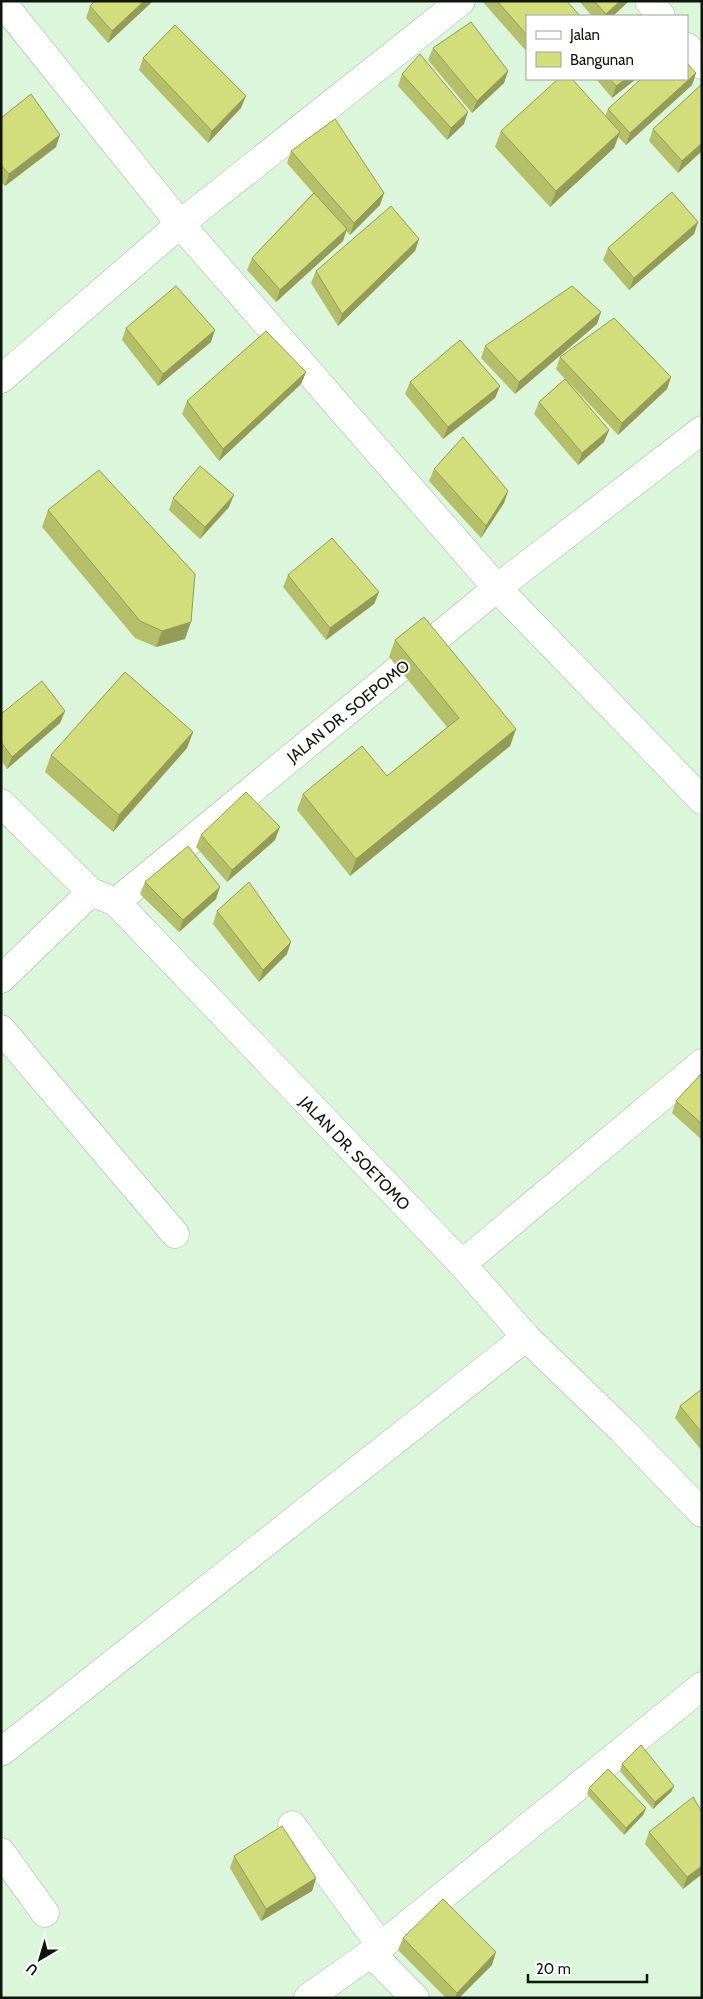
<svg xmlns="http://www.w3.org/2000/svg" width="703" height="1999" font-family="Cabin,sans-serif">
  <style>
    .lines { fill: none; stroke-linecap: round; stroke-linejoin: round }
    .street-casing { stroke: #9eb79e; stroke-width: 29 }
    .secondary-casing { stroke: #9eb79e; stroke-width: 29 }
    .street { stroke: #fff; stroke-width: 28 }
    .secondary { stroke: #fff; stroke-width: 28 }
    .wall { fill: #b5bf6a }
    .shaded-wall { fill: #939b56 }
    .building { fill: #d2de7b; stroke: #939b56 }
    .labels { text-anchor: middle; stroke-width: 4; stroke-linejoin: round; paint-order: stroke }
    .street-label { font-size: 16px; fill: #0c160d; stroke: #fff }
  </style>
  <rect width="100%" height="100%" fill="#dbf6db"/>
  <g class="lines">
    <defs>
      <g id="street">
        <path d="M 1,1 L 180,224 L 497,588 L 702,800"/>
        <path d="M 649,1 L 661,16"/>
        <path d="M 687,47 L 702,65"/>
        <path d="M 1,379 L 180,224 L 461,1"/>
        <path d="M 1,1029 L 175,1234"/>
        <path d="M 462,1264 L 702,1063"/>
        <path d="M 1,1752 L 526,1337"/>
        <path d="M 292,1825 L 381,1946"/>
        <path d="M 1,1852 L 45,1913"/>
        <path d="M 371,1953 L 415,1998"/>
        <path d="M 308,1998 L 381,1946 L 702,1686"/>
      </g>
      <g id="secondary">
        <path d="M 1,803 L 91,892 L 116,902 L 462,1264 L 526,1337 L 622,1430 L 702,1513"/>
        <path d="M 116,902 L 497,588 L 702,430"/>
        <path d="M 1,979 L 91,892"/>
      </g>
    </defs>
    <!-- street casing -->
    <use href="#street" class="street-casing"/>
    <!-- secondary casing -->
    <use href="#secondary" class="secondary-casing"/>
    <!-- street -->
    <use href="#street" class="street"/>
    <!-- secondary -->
    <use href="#secondary" class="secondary"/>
  </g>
  <!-- wall -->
  <g class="wall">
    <path d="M 95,1 L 153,1 L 108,43 L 86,18 L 90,6 Z"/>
    <path d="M 482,1 L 567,1 L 527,16 L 527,52 Z"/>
    <path d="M 579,1 L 629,1 L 613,16 L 592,16 Z"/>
    <path d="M 433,48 L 508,71 L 504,83 L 472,113 L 428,60 Z"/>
    <path d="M 143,58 L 241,108 L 208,143 L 139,70 Z"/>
    <path d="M 696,73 L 692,85 L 626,145 L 618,137 L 614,148 L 550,207 L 495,147 L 501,131 L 605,116 L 608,109 Z"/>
    <path d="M 402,74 L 464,124 L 447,140 L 398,86 Z"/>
    <path d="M 596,79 L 636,79 L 612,98 Z"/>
    <path d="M 702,84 L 702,151 L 678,173 L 649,141 L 653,129 Z"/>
    <path d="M 1,118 L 56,147 L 5,186 L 1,182 Z"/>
    <path d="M 291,151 L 384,193 L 380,205 L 350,235 L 346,231 L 343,241 L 276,302 L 247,270 L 252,258 L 313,193 L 287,163 Z"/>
    <path d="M 698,222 L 694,234 L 629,290 L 603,260 L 608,248 Z"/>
    <path d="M 419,239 L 415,251 L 338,326 L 311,283 L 316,271 Z"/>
    <path d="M 601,312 L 597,324 L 515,394 L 481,358 L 485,346 Z"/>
    <path d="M 126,328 L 211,342 L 158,386 L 122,340 Z"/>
    <path d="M 560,357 L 671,377 L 667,389 L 618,435 L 566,379 L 609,430 L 604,442 L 578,465 L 534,414 L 539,402 L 565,379 L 556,369 Z"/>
    <path d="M 306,372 L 301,384 L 219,461 L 182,414 L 187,401 Z"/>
    <path d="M 410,382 L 500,386 L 495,398 L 443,439 L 405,394 Z"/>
    <path d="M 434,469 L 508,491 L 504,503 L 481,538 L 429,481 Z"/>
    <path d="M 173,498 L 229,507 L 200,539 L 169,510 Z"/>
    <path d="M 48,510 L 185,639 L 156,647 L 135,638 L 42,527 Z"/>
    <path d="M 288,575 L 379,592 L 374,604 L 326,640 L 283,587 Z"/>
    <path d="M 395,640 L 516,729 L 510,746 L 350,876 L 297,810 L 303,794 L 387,776 L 447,727 L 389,657 Z"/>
    <path d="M 65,711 L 60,723 L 7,769 L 1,760 L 1,714 Z"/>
    <path d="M 193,732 L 187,748 L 113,832 L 45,772 L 51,755 Z"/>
    <path d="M 201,835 L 275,840 L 227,882 L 196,847 Z"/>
    <path d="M 145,882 L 216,899 L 179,932 L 140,894 Z"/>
    <path d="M 217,911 L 287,954 L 259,982 L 213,924 Z"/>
    <path d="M 702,1073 L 702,1140 L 672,1113 L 676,1101 Z"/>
    <path d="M 702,1389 L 702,1451 L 675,1418 L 680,1406 Z"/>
    <path d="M 622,1764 L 674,1786 L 671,1792 L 653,1809 L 620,1771 Z"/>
    <path d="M 589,1788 L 646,1808 L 643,1815 L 624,1835 L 587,1794 Z"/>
    <path d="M 702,1812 L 702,1874 L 683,1889 L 645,1844 L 649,1832 Z"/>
    <path d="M 234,1856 L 316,1878 L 312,1891 L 261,1921 L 230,1868 Z"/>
    <path d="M 403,1938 L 492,1965 L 459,1998 L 446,1998 L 398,1950 Z"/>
  </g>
  <!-- shaded-wall -->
  <g class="shaded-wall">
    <path d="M 144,1 L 153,1 L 108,43 L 112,31 Z"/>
    <path d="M 620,1 L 629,1 L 613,16 L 605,16 L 606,14 Z"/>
    <path d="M 508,71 L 504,83 L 472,113 L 477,101 Z"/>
    <path d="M 696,73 L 692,85 L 626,145 L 630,133 Z"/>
    <path d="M 626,79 L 636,79 L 612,98 L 616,86 Z"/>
    <path d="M 246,96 L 241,108 L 208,143 L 212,131 Z"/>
    <path d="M 468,112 L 464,124 L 447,140 L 451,128 Z"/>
    <path d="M 620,132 L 614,148 L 550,207 L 556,191 Z"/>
    <path d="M 60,135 L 56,147 L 5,186 L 9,174 Z"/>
    <path d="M 702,143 L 702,151 L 678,173 L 682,161 Z"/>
    <path d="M 384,193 L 380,205 L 350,235 L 354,223 Z"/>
    <path d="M 698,222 L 694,234 L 629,290 L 634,278 Z"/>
    <path d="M 347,229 L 343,241 L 276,302 L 280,290 Z"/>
    <path d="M 419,239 L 415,251 L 338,326 L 342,314 Z"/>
    <path d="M 601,312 L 597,324 L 515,394 L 519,382 Z"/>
    <path d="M 215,330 L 211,342 L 158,386 L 163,374 Z"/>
    <path d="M 306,372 L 301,384 L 219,461 L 223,449 Z"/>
    <path d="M 671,377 L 667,389 L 618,435 L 622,423 Z"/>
    <path d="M 500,386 L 495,398 L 443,439 L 448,427 Z"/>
    <path d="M 609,430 L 604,442 L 578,465 L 582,453 Z"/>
    <path d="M 508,491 L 504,503 L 481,538 L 486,526 Z"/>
    <path d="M 234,495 L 229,507 L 200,539 L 205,527 Z"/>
    <path d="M 379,592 L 374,604 L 326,640 L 330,628 Z"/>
    <path d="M 191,622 L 185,639 L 156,647 L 162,631 Z"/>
    <path d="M 65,711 L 60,723 L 7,769 L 12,757 Z"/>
    <path d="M 516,729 L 510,746 L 350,876 L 356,859 Z"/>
    <path d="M 193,732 L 187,748 L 113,832 L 119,815 Z"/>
    <path d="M 280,827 L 275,840 L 227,882 L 232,870 Z"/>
    <path d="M 220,887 L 216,899 L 179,932 L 183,920 Z"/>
    <path d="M 291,942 L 287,954 L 259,982 L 263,970 Z"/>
    <path d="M 674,1786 L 671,1792 L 653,1809 L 655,1802 Z"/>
    <path d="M 646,1808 L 643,1815 L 624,1835 L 626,1828 Z"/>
    <path d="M 702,1866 L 702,1874 L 683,1889 L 687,1877 Z"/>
    <path d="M 316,1878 L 312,1891 L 261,1921 L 266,1909 Z"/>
    <path d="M 496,1952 L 492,1965 L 459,1998 L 455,1998 L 457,1993 Z"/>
  </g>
  <!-- building -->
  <g class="building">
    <path d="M 95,1 L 144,1 L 112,31 L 90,6 Z"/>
    <path d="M 497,1 L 567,1 L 580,16 L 527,16 L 527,35 Z"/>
    <path d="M 594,1 L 620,1 L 606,14 Z"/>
    <path d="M 471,22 L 508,71 L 477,101 L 433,48 Z"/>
    <path d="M 175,25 L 246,96 L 212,131 L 143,58 Z"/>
    <path d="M 420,54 L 468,112 L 451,128 L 402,74 Z"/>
    <path d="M 687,63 L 696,73 L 630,133 L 608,109 L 641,79 L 687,79 Z"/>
    <path d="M 558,79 L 572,79 L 620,132 L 556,191 L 501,131 Z"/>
    <path d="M 610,79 L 626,79 L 616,86 Z"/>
    <path d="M 702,84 L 702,143 L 682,161 L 653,129 Z"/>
    <path d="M 31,94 L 60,135 L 9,174 L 1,165 L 1,118 Z"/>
    <path d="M 335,119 L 384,193 L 354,223 L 291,151 Z"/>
    <path d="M 672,192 L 698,222 L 634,278 L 608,248 Z"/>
    <path d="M 314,193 L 347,229 L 280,290 L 252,258 Z"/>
    <path d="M 391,206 L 419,239 L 342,314 L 316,271 Z"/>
    <path d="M 176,286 L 215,330 L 163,374 L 126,328 Z"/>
    <path d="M 572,286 L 601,312 L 519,382 L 485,346 Z"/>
    <path d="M 614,318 L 671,377 L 622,423 L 560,357 Z"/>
    <path d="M 266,331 L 306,372 L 223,449 L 187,401 Z"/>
    <path d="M 460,340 L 500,386 L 448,427 L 410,382 Z"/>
    <path d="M 565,379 L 609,430 L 582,453 L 539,402 Z"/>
    <path d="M 463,437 L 508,491 L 486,526 L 434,469 Z"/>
    <path d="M 200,466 L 234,495 L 205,527 L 173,498 Z"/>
    <path d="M 99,470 L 195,574 L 191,622 L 162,631 L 140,621 L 48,510 Z"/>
    <path d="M 332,538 L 379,592 L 330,628 L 288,575 Z"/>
    <path d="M 424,617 L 516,729 L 356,859 L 303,794 L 362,746 L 387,776 L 459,718 L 395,640 Z"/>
    <path d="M 125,672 L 193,732 L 119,815 L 51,755 Z"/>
    <path d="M 42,681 L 65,711 L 12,757 L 1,742 L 1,714 Z"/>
    <path d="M 246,792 L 280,827 L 232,870 L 201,835 Z"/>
    <path d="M 188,846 L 220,887 L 183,920 L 145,882 Z"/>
    <path d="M 249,882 L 291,942 L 263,970 L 217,911 Z"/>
    <path d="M 702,1073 L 702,1124 L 676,1101 Z"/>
    <path d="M 702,1389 L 702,1433 L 680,1406 Z"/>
    <path d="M 641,1745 L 674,1786 L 655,1802 L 622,1764 Z"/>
    <path d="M 608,1769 L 646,1808 L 626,1828 L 589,1788 Z"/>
    <path d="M 693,1797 L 702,1812 L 702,1866 L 687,1877 L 649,1832 Z"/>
    <path d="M 282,1826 L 316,1878 L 266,1909 L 234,1856 Z"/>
    <path d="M 443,1899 L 496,1952 L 457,1993 L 403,1938 Z"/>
  </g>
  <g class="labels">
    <!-- street labels -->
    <g class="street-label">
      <text transform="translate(348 711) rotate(-39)" y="6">JALAN DR. SOEPOMO</text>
      <text transform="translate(355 1153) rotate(46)" y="6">JALAN DR. SOETOMO</text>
    </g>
  </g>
  <!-- border -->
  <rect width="703" height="1999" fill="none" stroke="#0c160d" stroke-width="5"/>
  <!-- legend -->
  <rect x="526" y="15" width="162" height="65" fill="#ffffff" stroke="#9ea29e"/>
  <rect x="536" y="31" width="25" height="8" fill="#ffffff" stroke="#9ea29e"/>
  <text x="570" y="40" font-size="15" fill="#0c160d">Jalan</text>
  <rect x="536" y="52" width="25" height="15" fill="#d2de7b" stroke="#9ea29e"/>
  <text x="570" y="65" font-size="15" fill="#0c160d">Bangunan</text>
  <!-- north arrow -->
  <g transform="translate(40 1959) rotate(218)" stroke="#ffffff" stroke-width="4" paint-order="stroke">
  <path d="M0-4L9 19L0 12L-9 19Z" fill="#0c160d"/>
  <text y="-8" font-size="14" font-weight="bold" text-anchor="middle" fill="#0c160d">U</text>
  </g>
  <!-- scale -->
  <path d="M528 1974v8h119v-8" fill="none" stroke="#0c160d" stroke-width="2.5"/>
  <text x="536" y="1974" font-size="15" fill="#0c160d" stroke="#ffffff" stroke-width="4" paint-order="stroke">20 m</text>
</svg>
